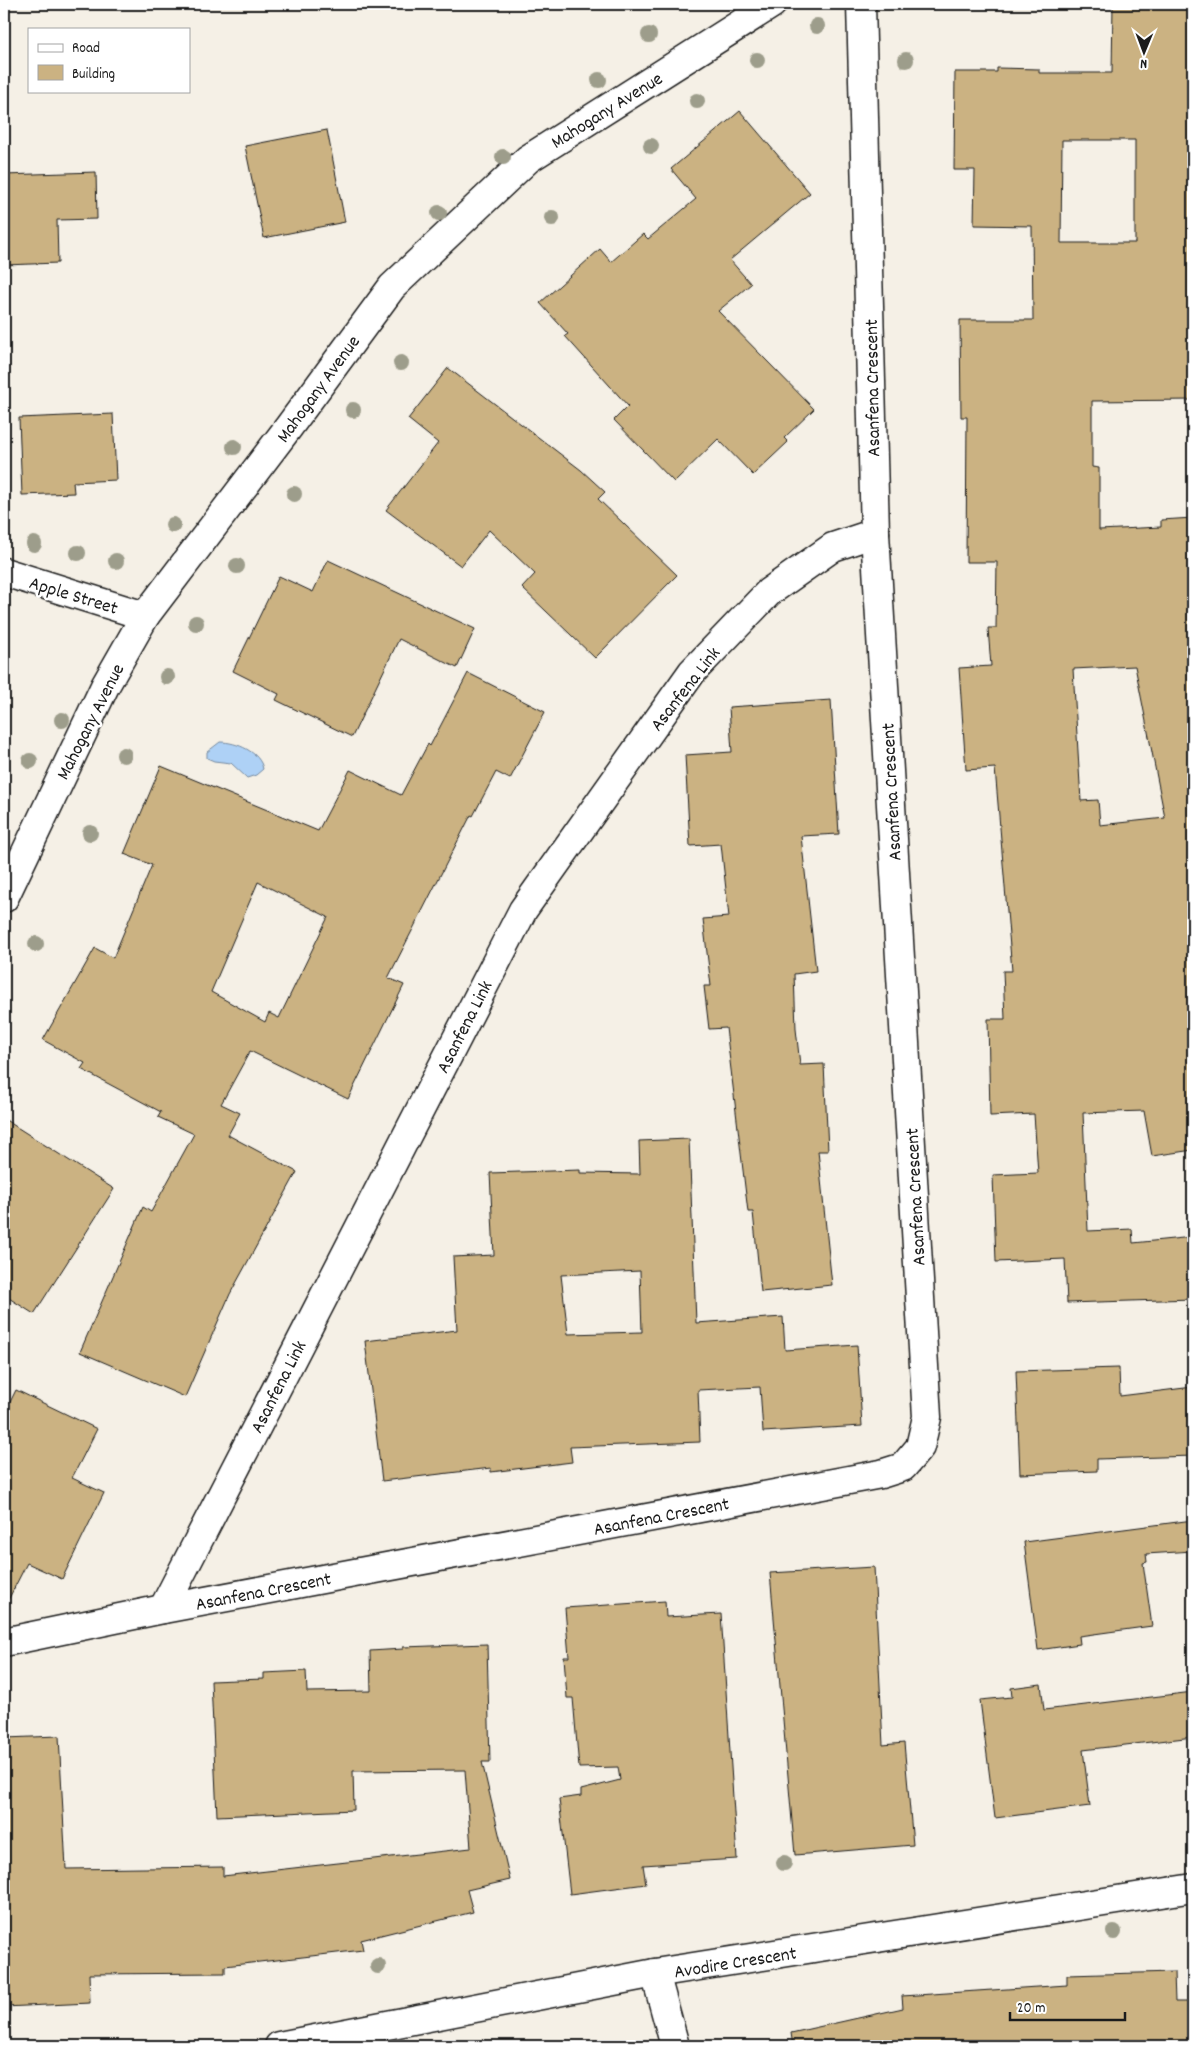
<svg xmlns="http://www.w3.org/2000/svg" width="1197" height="2050" font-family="Dekko,sans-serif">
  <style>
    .water { fill: #aed1f6; stroke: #74899f }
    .building { fill: #cbb282; stroke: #1c1c1c; fill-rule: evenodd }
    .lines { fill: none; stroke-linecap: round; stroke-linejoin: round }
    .minor-casing { stroke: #1c1c1c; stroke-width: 31 }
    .minor { stroke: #fff; stroke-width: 28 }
    .tree { fill: #9d9d8b }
    .labels { text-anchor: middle; stroke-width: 5; stroke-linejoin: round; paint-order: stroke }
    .street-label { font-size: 19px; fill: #1c1c1c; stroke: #fff }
  </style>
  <rect width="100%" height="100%" fill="#f5f0e6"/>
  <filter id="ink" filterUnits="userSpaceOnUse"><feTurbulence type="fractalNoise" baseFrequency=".02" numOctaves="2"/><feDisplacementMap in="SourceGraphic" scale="10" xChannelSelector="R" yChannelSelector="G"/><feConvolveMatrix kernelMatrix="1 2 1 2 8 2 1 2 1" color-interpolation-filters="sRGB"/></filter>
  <g filter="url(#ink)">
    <!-- water -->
    <path class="water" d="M 220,742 C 237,742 260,752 263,769 L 256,775 L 247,778 L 231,763 L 214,761 L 207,758 L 207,752 Z"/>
    <!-- building -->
    <g class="building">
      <path d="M 1113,4 L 1193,4 L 1193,400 L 1092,401 L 1092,467 L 1099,468 L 1099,530 L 1161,527 L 1161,520 L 1193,518 L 1193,1150 L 1152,1156 L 1144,1111 L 1083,1113 L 1088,1231 L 1132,1229 L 1133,1243 L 1193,1237 L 1193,1299 L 1067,1303 L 1065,1259 L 996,1262 L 993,1175 L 1038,1173 L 1034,1114 L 990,1116 L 988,1019 L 1005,1019 L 1003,971 L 1012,971 L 995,768 L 966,770 L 959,668 L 991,666 L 988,628 L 996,628 L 997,562 L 966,562 L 967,417 L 961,417 L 960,320 L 1033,320 L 1032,226 L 974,225 L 975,170 L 954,170 L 955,72 L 997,72 L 997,68 L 1039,69 L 1039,73 L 1112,73 ZM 1062,140 L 1135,140 L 1135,243 L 1061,243 ZM 1135,666 L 1165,818 L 1100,825 L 1098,800 L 1081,801 L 1073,669 Z"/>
      <path d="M 740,111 L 810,193 L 730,260 L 751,284 L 718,311 L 814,409 L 784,438 L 788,442 L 753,475 L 718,439 L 674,482 L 614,420 L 628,406 L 565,336 L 568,334 L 540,303 L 600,249 L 611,262 L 643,234 L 648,239 L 696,199 L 671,169 Z"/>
      <path d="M 327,130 L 345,222 L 264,238 L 245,146 Z"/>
      <path d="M 96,172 L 97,219 L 57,220 L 58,263 L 4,265 L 4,175 Z"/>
      <path d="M 448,368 L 581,470 L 605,492 L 598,499 L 677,575 L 595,658 L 522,588 L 535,574 L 489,530 L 461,566 L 386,510 L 438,443 L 408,419 Z"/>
      <path d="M 113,414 L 116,480 L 73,482 L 74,493 L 22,495 L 19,418 Z"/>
      <path d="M 328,560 L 475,629 L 457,668 L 399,639 L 352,737 L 276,700 L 279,694 L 233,671 L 279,576 L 313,592 Z"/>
      <path d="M 468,673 L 545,712 L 510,779 L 496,772 L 473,816 L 471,815 L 388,978 L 404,985 L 348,1099 L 250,1051 L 221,1104 L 240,1113 L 228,1135 L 297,1172 L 230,1294 L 185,1397 L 80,1352 L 143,1207 L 151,1212 L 194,1134 L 158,1117 L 161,1112 L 81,1069 L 85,1063 L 43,1040 L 95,948 L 113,958 L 152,865 L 124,854 L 161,766 L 318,831 L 350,770 L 401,795 L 428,744 L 430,746 ZM 258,882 L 328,917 L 279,1018 L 269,1013 L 265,1022 L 211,992 Z"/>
      <path d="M 831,700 L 839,834 L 801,836 L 816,971 L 794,974 L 796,1029 L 800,1065 L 824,1064 L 828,1151 L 818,1151 L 832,1285 L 761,1292 L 753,1212 L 748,1212 L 726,1028 L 709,1029 L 704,986 L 711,986 L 703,919 L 729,917 L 721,844 L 690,846 L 685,755 L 732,752 L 729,707 Z"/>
      <path d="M 4,1119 L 114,1189 L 34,1314 L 4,1295 Z"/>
      <path d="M 689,1139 L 696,1323 L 783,1317 L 785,1350 L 857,1345 L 862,1426 L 763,1432 L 760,1387 L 698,1390 L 700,1442 L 570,1447 L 572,1462 L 491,1472 L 491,1468 L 382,1481 L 365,1341 L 457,1330 L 453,1257 L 494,1255 L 490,1173 L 580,1170 L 580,1173 L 640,1174 L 639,1141 ZM 640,1271 L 642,1332 L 568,1334 L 561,1275 Z"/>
      <path d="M 1119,1368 L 1120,1396 L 1193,1387 L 1193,1456 L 1097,1459 L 1097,1471 L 1020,1474 L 1016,1371 Z"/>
      <path d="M 16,1390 L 97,1429 L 72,1478 L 104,1493 L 62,1579 L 27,1563 L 4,1608 L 4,1414 Z"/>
      <path d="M 1193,1520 L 1193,1551 L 1146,1554 L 1147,1562 L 1143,1563 L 1152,1626 L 1079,1636 L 1080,1644 L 1038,1650 L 1024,1542 Z"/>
      <path d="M 874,1567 L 883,1745 L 904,1743 L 913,1845 L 795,1855 L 770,1573 Z"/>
      <path d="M 665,1601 L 666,1617 L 721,1614 L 737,1859 L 643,1865 L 646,1884 L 570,1894 L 559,1799 L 581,1796 L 581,1790 L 620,1780 L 618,1767 L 579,1768 L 573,1698 L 567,1698 L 564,1657 L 569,1657 L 565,1608 Z"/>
      <path d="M 487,1644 L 490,1762 L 482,1762 L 510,1880 L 467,1890 L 473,1912 L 361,1940 L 363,1950 L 225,1966 L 225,1973 L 89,1974 L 90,2003 L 4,2007 L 4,1738 L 59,1736 L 66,1869 L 223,1867 L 223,1876 L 471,1848 L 465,1770 L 353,1771 L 354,1810 L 217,1816 L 211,1681 L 264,1679 L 264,1673 L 306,1671 L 307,1692 L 371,1691 L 370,1651 L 403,1649 L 403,1647 Z"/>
      <path d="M 1041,1684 L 1044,1710 L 1193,1692 L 1193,1737 L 1083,1750 L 1090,1806 L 995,1818 L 980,1700 L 1012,1697 L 1011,1688 Z"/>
      <path d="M 1174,1972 L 1175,2002 L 1193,2002 L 1193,2046 L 793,2046 L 791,2033 L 903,2008 L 902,1996 L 1067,1985 L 1067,1975 Z"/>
    </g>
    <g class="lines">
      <defs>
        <g id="minor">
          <path d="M 4,572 L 145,616"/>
          <path d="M 4,898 L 105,686 L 145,616 L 288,428 L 392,287 L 528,159 L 772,4"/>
          <path d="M 163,1609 L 523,910 L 692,672 L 769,592 L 833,547 L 875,533"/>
          <path d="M 4,1642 L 163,1609 L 881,1474 L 903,1467 L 920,1447 L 927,1417 L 875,533 L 861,4"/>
          <path d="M 655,1973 L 675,2046"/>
          <path d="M 279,2046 L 655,1973 L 1193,1888"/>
        </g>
      </defs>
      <!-- minor casing -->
      <use href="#minor" class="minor-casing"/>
      <!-- minor -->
      <use href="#minor" class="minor"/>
    </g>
    <!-- trees -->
    <g class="tree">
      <circle cx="817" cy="26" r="8"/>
      <circle cx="649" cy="35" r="8"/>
      <circle cx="757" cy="60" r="8"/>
      <circle cx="906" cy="60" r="8"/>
      <circle cx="599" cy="80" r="8"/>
      <circle cx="697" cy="101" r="8"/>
      <circle cx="651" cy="146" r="8"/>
      <circle cx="503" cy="157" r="8"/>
      <circle cx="439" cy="213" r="8"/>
      <circle cx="552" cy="218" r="8"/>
      <circle cx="401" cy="363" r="8"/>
      <circle cx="353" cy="410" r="8"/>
      <circle cx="234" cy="447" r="8"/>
      <circle cx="294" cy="494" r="8"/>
      <circle cx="173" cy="525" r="8"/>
      <circle cx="34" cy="544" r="8"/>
      <circle cx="78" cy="553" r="8"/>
      <circle cx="116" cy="561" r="8"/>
      <circle cx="237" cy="566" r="8"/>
      <circle cx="196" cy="623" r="8"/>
      <circle cx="167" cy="677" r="8"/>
      <circle cx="62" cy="720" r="8"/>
      <circle cx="124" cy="755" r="8"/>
      <circle cx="30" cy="761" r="8"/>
      <circle cx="90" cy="833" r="8"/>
      <circle cx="36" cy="944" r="8"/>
      <circle cx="784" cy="1863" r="8"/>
      <circle cx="1114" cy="1932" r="8"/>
      <circle cx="378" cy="1966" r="8"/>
    </g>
  </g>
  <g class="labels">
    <!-- street labels -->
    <g class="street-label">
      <text transform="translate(606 109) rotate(-32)" y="7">Mahogany Avenue</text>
      <text transform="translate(317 388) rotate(-54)" y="7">Mahogany Avenue</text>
      <text transform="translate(871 388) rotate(-91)" y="7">Asanfena Crescent</text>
      <text transform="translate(74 594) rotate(17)" y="7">Apple Street</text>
      <text transform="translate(684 688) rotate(-52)" y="7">Asanfena Link</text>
      <text transform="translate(89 721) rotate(-63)" y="7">Mahogany Avenue</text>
      <text transform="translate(890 792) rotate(-93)" y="7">Asanfena Crescent</text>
      <text transform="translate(463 1026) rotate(-63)" y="7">Asanfena Link</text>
      <text transform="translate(914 1197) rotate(-93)" y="7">Asanfena Crescent</text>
      <text transform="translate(277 1386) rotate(-63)" y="7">Asanfena Link</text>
      <text transform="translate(661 1515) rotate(-11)" y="7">Asanfena Crescent</text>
      <text transform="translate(263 1590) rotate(-11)" y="7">Asanfena Crescent</text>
      <text transform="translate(735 1961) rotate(-9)" y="7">Avodire Crescent</text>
    </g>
  </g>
  <!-- margin -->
  <rect width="1197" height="2050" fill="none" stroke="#fff" stroke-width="20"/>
  <rect x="10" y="10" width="1177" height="2030" fill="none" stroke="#1c1c1c" stroke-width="2" filter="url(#ink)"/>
  <!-- legend -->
  <rect x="28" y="28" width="162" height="65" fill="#ffffff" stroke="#a4a4a4"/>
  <rect x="38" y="44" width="25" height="8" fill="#ffffff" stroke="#a4a4a4"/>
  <text x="72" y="52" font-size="15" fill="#1c1c1c">Road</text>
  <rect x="38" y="65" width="25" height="15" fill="#cbb282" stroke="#a4a4a4"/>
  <text x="72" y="78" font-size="15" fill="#1c1c1c">Building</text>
  <!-- north arrow -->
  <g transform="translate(1144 52) rotate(181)" stroke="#ffffff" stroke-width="4" paint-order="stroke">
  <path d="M0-4L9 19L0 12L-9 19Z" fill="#1c1c1c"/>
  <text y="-8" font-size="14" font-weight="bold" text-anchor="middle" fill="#1c1c1c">N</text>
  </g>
  <!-- scale -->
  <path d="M1010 2012v8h115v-8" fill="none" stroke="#1c1c1c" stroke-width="2.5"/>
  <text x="1017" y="2012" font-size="15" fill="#1c1c1c" stroke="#ffffff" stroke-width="4" paint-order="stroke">20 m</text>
</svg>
